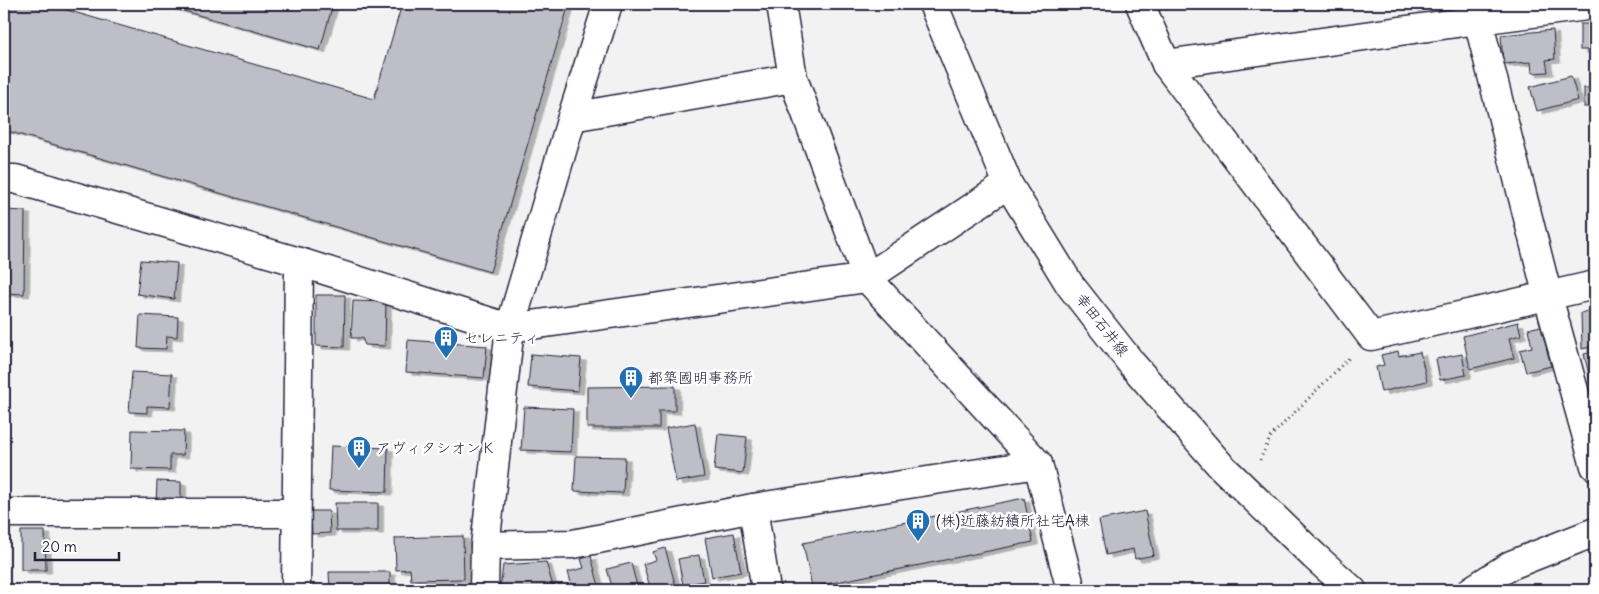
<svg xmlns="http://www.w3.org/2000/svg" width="1599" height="594" font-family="Delius,'Klee One',sans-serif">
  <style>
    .building { fill: #bebec6; stroke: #22223b; filter: url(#shadow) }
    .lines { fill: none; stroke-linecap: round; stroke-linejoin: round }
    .minor-casing { stroke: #22223b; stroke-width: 31 }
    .tertiary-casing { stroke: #22223b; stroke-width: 31 }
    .secondary-casing { stroke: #22223b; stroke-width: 31 }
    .path { stroke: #22223b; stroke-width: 3; stroke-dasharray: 1 4; stroke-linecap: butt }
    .minor { stroke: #fff; stroke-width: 28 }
    .tertiary { stroke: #fff; stroke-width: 28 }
    .secondary { stroke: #fff; stroke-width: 28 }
    .labels { text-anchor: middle; stroke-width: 5; stroke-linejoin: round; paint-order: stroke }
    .street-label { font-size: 15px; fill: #22223b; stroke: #fff }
    .poi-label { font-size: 15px; fill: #22223b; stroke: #fff; text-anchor: start }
  </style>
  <defs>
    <filter id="shadow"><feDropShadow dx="5.5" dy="3" stdDeviation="0" flood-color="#0004"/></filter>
  </defs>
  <rect width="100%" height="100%" fill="#f2f2f3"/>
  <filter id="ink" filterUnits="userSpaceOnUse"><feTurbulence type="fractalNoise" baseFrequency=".02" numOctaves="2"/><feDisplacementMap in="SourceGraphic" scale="10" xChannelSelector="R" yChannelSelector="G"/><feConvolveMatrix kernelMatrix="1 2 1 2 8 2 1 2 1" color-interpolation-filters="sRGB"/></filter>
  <g filter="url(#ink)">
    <!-- building -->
    <g class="building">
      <path d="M 4,4 L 46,4 L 374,99 L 402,4 L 569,4 L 490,272 L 4,130 Z"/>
      <path d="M 160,4 L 333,4 L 320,50 Z"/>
      <rect x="1580" y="24" width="15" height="26"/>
      <path d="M 1553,30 L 1555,59 L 1546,60 L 1548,72 L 1532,73 L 1531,62 L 1503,64 L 1501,35 Z"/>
      <path d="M 1571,76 L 1578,100 L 1537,111 L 1530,87 Z"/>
      <rect x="1584" y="88" width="11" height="19"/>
      <path d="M 4,210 L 25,211 L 24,294 L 4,293 Z"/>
      <path d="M 141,260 L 177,263 L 174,299 L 137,294 Z"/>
      <path d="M 316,295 L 345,295 L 344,347 L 316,346 Z"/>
      <path d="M 353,301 L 386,302 L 385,346 L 365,345 L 362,338 L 351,338 Z"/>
      <path d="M 1595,309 L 1595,346 L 1582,349 L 1581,313 Z"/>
      <path d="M 140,315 L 178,317 L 177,337 L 167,336 L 166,349 L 138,348 Z"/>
      <path d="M 1518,322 L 1521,335 L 1509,338 L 1514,358 L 1470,369 L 1463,336 Z"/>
      <path d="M 1541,326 L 1551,366 L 1526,372 L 1520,350 L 1532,347 L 1528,329 Z"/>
      <path d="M 408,340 L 487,346 L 484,378 L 406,372 Z"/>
      <path d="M 1398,351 L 1399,356 L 1420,352 L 1427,381 L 1381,392 L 1376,367 L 1384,365 L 1381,355 Z"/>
      <path d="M 1595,352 L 1595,387 L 1592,388 L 1584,354 Z"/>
      <path d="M 531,354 L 581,358 L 578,391 L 528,387 Z"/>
      <path d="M 1462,354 L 1466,375 L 1440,380 L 1436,359 Z"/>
      <path d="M 132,372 L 172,374 L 170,407 L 147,406 L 147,413 L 129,412 Z"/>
      <path d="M 675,386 L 675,411 L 659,411 L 659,428 L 587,428 L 587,387 Z"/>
      <path d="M 524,407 L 573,409 L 571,452 L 521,450 Z"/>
      <path d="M 695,423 L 704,477 L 676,482 L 666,428 Z"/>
      <path d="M 132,430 L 184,431 L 183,455 L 170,455 L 170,470 L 131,469 Z"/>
      <path d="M 718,434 L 747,437 L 743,473 L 714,470 Z"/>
      <path d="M 331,446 L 388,448 L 387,492 L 329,490 Z"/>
      <path d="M 576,456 L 625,457 L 623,493 L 574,491 Z"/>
      <path d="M 157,481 L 181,482 L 181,505 L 156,504 Z"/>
      <path d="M 1024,498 L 1033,542 L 812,587 L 803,543 Z"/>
      <path d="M 335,503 L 378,503 L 378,531 L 336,531 Z"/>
      <path d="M 311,511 L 329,511 L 330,533 L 312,534 Z"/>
      <path d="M 1145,511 L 1154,555 L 1135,559 L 1133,549 L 1106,555 L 1099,520 Z"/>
      <path d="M 21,531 L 45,531 L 46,570 L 21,570 Z"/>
      <path d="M 734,533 L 741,572 L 712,577 L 705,538 Z"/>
      <path d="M 463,536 L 464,579 L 411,580 L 410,569 L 396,570 L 395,538 Z"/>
      <path d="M 665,548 L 676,587 L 665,590 L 651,590 L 643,564 L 656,560 L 653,552 Z"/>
      <path d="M 699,555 L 704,581 L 683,585 L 678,559 Z"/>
      <path d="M 591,556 L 600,590 L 573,590 L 568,572 L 584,568 L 581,559 Z"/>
      <path d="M 546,562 L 554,590 L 500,590 L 503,565 Z"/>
      <path d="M 631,563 L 638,590 L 613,590 L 607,569 Z"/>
      <path d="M 329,572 L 390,572 L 390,590 L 330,590 Z"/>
    </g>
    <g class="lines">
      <defs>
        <g id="minor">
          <path d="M 781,4 L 793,78 L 867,278 L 1038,464 L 1071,590"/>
          <path d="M 1140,4 L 1166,64 L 1371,336 L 1595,285"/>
          <path d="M 1595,5 L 1478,20 L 1548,297 L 1595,466"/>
          <path d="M 1166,64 L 1478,20"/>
          <path d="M 572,117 L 793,78"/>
          <path d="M 4,179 L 15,179 L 299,262 L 510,328 L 867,278 L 1008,184"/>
          <path d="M 753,508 L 766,590"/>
          <path d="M 4,513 L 296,513"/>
          <path d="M 485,546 L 573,544 L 753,508 L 1038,464"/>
          <path d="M 296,590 L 299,262"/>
          <path d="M 484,590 L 485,546 L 510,328 L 572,117 L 608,4"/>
        </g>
        <path id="tertiary" d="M 1472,590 L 1511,565 L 1595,532"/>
        <path id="secondary" d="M 933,4 L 1008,184 L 1070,285 L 1132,364 L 1221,466 L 1314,556 L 1352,590"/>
      </defs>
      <!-- minor casing -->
      <use href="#minor" class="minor-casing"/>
      <!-- tertiary casing -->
      <use href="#tertiary" class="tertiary-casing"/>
      <!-- secondary casing -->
      <use href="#secondary" class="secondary-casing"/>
      <!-- path -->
      <path class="path" d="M 1260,460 L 1271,436 L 1351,356"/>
      <!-- minor -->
      <use href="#minor" class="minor"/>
      <!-- tertiary -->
      <use href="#tertiary" class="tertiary"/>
      <!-- secondary -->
      <use href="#secondary" class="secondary"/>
    </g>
  </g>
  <!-- icons -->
  <defs>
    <symbol id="building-pin" viewBox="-11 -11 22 30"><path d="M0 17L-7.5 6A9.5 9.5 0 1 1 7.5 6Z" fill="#1f6fb2" stroke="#fff"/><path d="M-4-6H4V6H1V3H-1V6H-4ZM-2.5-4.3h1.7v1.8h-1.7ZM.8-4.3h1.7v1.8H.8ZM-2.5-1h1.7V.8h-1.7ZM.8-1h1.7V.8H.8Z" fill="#fff"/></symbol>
  </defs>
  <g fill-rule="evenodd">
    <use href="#building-pin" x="432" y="324" width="28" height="38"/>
    <use href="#building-pin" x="617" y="364" width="28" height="38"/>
    <use href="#building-pin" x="345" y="434" width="28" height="38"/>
    <use href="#building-pin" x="904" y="507" width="28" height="38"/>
  </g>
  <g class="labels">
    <!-- street labels -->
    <g class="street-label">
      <text transform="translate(1102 325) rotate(52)" y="5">幸田石井線</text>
    </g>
    <!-- poi labels -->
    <g class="poi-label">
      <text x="464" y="343">セレニティ</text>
      <text x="648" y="383">都築國明事務所</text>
      <text x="376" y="453">アヴィタシオンＫ</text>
      <text x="936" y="526">(株)近藤紡績所社宅A棟</text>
    </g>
  </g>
  <!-- margin -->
  <rect width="1599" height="594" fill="none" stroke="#fff" stroke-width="20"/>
  <rect x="10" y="10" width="1579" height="574" fill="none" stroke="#22223b" stroke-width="2" filter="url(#ink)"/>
  <!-- scale -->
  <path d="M35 552v8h84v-8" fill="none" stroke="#22223b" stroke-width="2.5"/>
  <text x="42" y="552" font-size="15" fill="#22223b" stroke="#ffffff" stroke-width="4" paint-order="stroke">20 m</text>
</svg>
